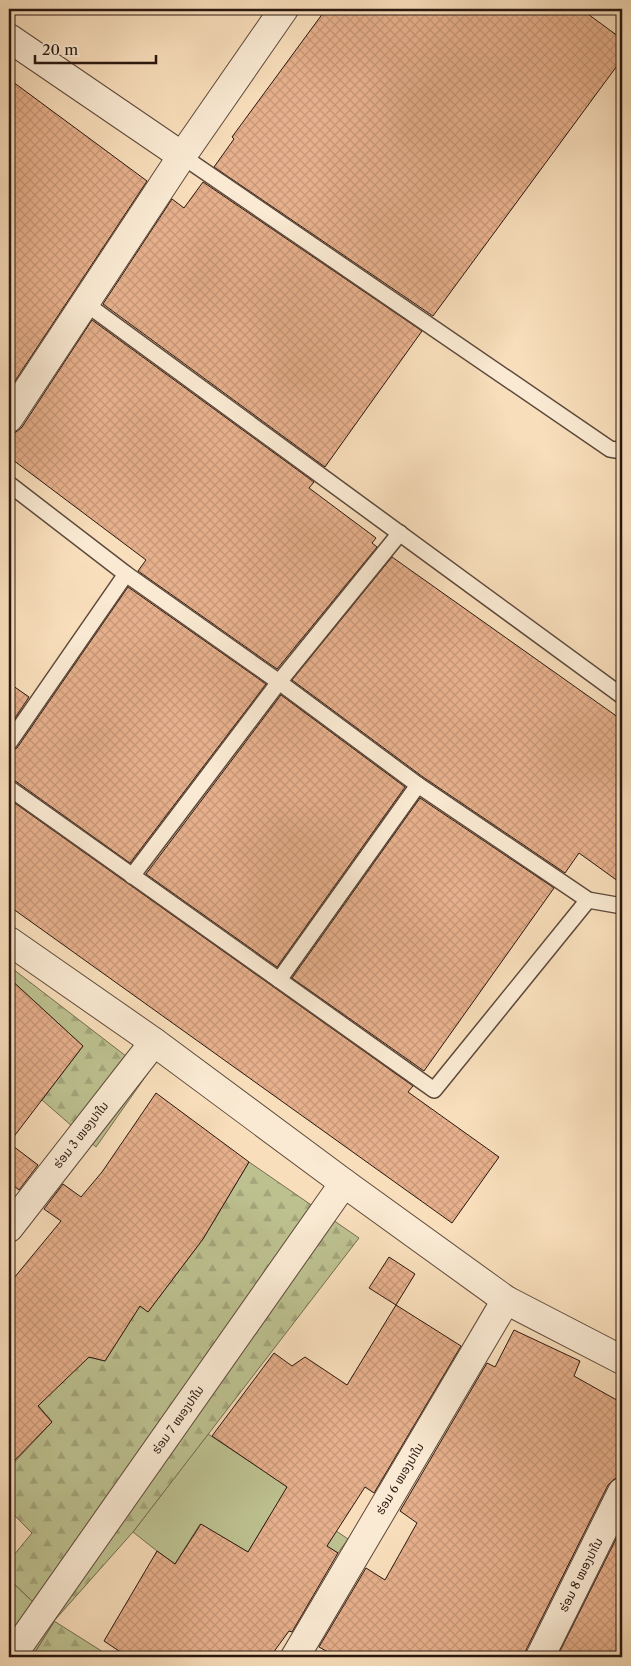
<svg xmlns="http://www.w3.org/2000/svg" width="631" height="1666" font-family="'Libre Caslon Text','Noto Sans Lao',serif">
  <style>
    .green { fill: #bdc190; stroke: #746c50 }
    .forest { fill: url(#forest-firs); stroke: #746c50 }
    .building { fill: url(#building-cross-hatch); stroke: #2a1710 }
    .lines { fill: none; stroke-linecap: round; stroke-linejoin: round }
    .lane-casing { stroke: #5e493b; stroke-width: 18 }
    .street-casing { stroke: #5e493b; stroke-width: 30 }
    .lane { stroke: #faead3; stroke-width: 15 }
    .street { stroke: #faead3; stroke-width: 28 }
    .labels { text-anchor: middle; stroke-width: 5; stroke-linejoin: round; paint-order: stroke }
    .street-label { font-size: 12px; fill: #2a1710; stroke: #faead3 }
  </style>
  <defs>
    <pattern id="forest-firs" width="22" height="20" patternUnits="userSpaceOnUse" patternTransform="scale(1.25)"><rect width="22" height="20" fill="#bdc190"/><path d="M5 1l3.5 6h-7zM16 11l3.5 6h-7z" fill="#a3a57b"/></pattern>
    <pattern id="building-cross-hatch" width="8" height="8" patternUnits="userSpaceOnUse" patternTransform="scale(1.25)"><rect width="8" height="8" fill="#e7b08c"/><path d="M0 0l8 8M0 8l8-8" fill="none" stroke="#c69778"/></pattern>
  </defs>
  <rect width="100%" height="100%" fill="#f8debb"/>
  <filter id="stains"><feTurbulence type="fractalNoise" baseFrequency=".004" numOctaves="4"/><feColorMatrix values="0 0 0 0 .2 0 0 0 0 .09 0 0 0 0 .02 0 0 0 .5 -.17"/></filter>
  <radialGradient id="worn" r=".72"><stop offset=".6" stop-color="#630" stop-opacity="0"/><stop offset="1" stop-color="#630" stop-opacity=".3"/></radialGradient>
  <!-- green -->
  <g class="green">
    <path d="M 208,1434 L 297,1493 L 292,1501 L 348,1539 L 338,1553 L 271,1514 L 248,1552 L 200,1524 L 175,1564 L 157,1551 L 133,1532 Z"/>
    <path d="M 9,1579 L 54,1622 L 32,1657 L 9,1657 Z"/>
  </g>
  <!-- forest -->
  <g class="forest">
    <path d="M 9,966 L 148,1073 L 96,1147 L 42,1100 L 83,1046 L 9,978 Z"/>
    <path d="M 249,1162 L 359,1238 L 133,1532 L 54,1621 L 111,1657 L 32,1657 L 54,1622 L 9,1579 L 9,1561 L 32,1533 L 9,1510 L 9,1468 L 52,1422 L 38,1405 L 89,1357 L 105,1361 L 140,1306 L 148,1312 L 203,1239 Z"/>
  </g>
  <!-- building -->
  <g class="building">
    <path d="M 326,9 L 581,9 L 622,39 L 622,59 L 433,316 L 214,167 L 234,139 L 232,137 Z"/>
    <path d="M 9,79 L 147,181 L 9,390 Z"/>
    <path d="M 203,182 L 422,331 L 325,467 L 103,304 L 172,199 L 184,208 Z"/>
    <path d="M 92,320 L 314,482 L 309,488 L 376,538 L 372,543 L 377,547 L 277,669 L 138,571 L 146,560 L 9,457 L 9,434 L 16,432 L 22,427 Z"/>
    <path d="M 392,557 L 622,720 L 622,884 L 579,853 L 565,873 L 423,777 L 292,680 Z"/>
    <path d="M 128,587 L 266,684 L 130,863 L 14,780 L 9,779 L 9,752 L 17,748 Z"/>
    <path d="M 9,683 L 29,697 L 9,727 Z"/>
    <path d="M 281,695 L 405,787 L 277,967 L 146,874 Z"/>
    <path d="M 420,798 L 554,888 L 424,1071 L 292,978 Z"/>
    <path d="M 9,799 L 413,1086 L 408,1092 L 499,1157 L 452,1223 L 9,906 Z"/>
    <path d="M 9,978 L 83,1046 L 9,1143 Z"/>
    <path d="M 156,1093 L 249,1162 L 203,1239 L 148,1312 L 140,1306 L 105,1361 L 89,1357 L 38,1406 L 52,1422 L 9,1466 L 9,1284 L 61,1221 L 44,1209 L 63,1184 L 81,1197 L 102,1172 Z"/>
    <path d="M 9,1143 L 38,1165 L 19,1190 L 9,1182 Z"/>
    <path d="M 389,1257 L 415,1274 L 396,1305 L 369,1288 Z"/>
    <path d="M 396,1305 L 461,1346 L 374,1493 L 365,1487 L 327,1546 L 338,1553 L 292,1632 L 289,1631 L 270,1657 L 128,1657 L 104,1641 L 157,1551 L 175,1564 L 201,1524 L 248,1552 L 287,1487 L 212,1436 L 274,1353 L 292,1366 L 305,1357 L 347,1385 Z"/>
    <path d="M 514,1330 L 580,1361 L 574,1376 L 622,1403 L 622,1477 L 614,1479 L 608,1485 L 526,1650 L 524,1657 L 337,1657 L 319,1647 L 366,1568 L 385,1580 L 417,1523 L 400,1511 L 487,1363 L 495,1367 Z"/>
    <path d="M 622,1527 L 622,1657 L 557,1657 Z"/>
  </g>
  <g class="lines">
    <defs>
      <g id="lane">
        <path d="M 182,156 L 610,449 L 622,451"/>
        <path d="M 85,303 L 622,696"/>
        <path d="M 9,484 L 126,574 L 279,682 L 418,785 L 588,900 L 622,906"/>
        <path d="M 9,743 L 126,574"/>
        <path d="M 9,788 L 434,1090 L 588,900"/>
        <path d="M 132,876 L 279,682 L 400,533"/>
        <path d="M 279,980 L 418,785"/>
      </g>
      <g id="street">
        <path d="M 9,38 L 182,156"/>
        <path d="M 9,418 L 182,156 L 284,9"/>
        <path d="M 9,941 L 154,1042 L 344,1183 L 506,1300 L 622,1360"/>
        <path d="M 9,1228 L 154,1042"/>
        <path d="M 11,1657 L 344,1183"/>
        <path d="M 295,1657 L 506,1300"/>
        <path d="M 540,1657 L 622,1492"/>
      </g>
    </defs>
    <!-- lane casing -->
    <use href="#lane" class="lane-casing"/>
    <!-- street casing -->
    <use href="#street" class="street-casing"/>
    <!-- lane -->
    <use href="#lane" class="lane"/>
    <!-- street -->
    <use href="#street" class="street"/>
  </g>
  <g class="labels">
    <!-- street labels -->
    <g class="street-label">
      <text transform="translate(81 1135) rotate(-52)" y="4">ຮ່ອມ 3 ໜອງປາໃນ</text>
      <text transform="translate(178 1420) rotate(-55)" y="4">ຮ່ອມ 7 ໜອງປາໃນ</text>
      <text transform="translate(400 1479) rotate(-59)" y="4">ຮ່ອມ 6 ໜອງປາໃນ</text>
      <text transform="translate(581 1575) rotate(-63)" y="4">ຮ່ອມ 8 ໜອງປາໃນ</text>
    </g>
  </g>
  <!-- margin -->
  <rect width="631" height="1666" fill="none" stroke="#f8debb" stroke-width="30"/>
  <rect x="10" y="10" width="611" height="1646" fill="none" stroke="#2a1710" stroke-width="2.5"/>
  <rect x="15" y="15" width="601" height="1636" fill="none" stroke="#2a1710"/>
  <!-- scale -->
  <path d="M35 55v8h121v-8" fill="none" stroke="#2a1710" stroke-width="2.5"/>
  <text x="42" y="55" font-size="15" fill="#2a1710" stroke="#faead3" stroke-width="4" paint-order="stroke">20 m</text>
  <rect width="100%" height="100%" filter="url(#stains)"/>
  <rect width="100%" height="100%" fill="url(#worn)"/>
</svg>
